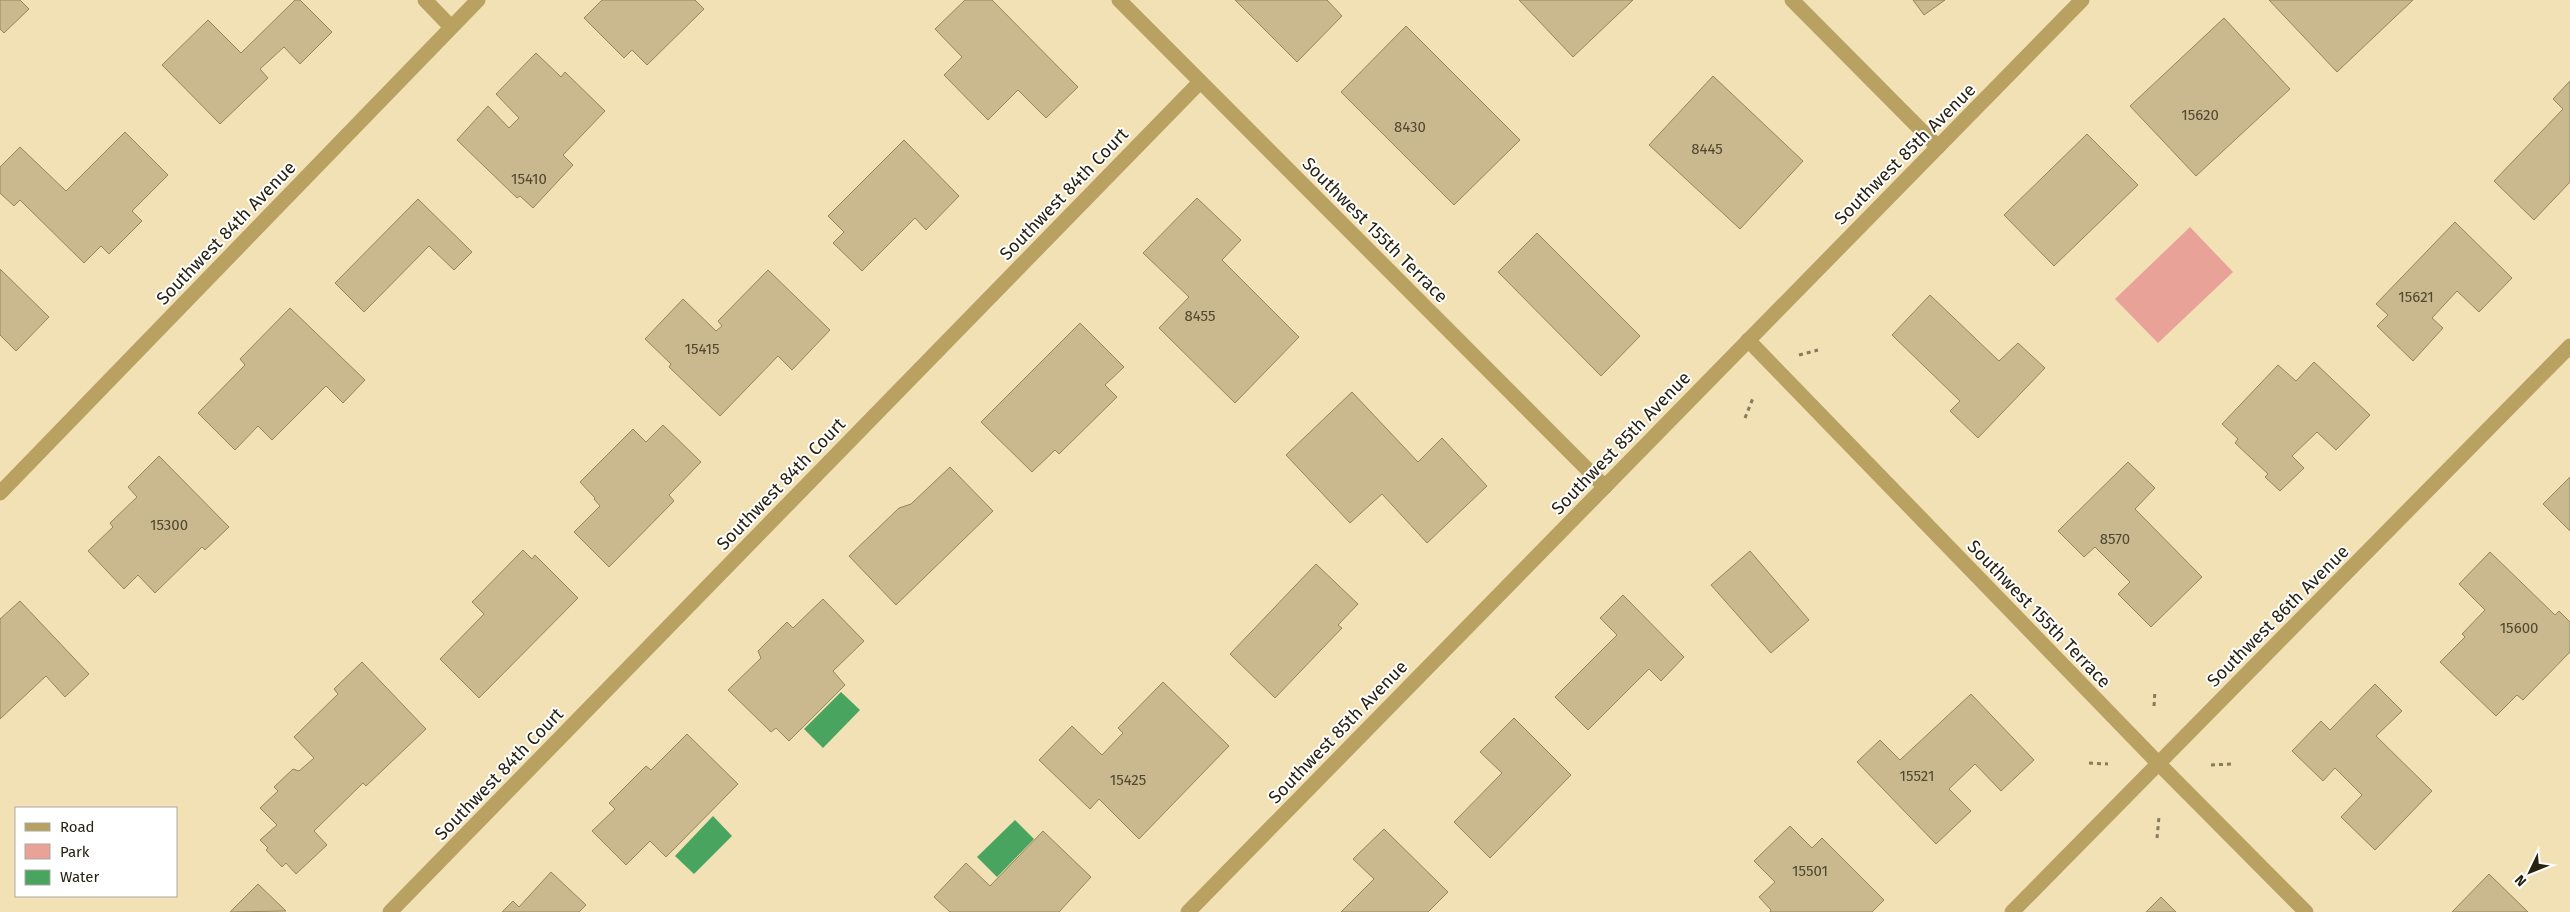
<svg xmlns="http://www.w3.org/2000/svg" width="2570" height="912" font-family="'Fira Sans',sans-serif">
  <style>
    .green { fill: #e8a297 }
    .water { fill: #49a460 }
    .building { fill: #cab98e; stroke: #95855c }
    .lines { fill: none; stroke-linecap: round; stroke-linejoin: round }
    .path { stroke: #867b5e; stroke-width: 3; stroke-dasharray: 4 4; stroke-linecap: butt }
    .street { stroke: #b9a162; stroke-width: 15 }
    .labels { text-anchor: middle; stroke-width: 4; stroke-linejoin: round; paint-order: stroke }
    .number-label { font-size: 15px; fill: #504830 }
    .street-label { font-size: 18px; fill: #282211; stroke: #fff }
  </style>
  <rect width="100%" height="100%" fill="#f2e1b5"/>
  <!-- green -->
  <path class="green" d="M 2190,227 L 2233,272 L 2158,343 L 2115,299 Z"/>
  <!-- water -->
  <g class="water">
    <path d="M 841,692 L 860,710 L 823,748 L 804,729 Z"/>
    <path d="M 713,816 L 732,836 L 694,874 L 675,856 Z"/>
    <path d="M 1015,820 L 1034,839 L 997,877 L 977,857 Z"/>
  </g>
  <!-- building -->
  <g class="building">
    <path d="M 0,0 L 20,0 L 29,9 L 4,33 L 0,29 Z"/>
    <path d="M 295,0 L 300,0 L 332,32 L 300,64 L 284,47 L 260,69 L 268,78 L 220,124 L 162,65 L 208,20 L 241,53 Z"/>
    <path d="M 602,0 L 695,0 L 704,9 L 647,65 L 632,50 L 624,58 L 584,18 Z"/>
    <path d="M 965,0 L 992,0 L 1078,87 L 1046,118 L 1018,90 L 988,120 L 944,75 L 962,57 L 935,29 Z"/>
    <path d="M 1235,0 L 1327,0 L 1342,16 L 1297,62 Z"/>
    <path d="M 1519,0 L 1633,0 L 1573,57 Z"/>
    <path d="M 1913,0 L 1945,0 L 1924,15 Z"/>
    <path d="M 2269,0 L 2413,0 L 2337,72 Z"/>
    <path d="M 2224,18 L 2290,89 L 2196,176 L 2130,106 Z"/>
    <path d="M 1406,26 L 1520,140 L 1454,205 L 1341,92 Z"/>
    <path d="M 536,53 L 561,77 L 565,72 L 605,111 L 563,155 L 573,165 L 533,208 L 520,196 L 517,198 L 457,140 L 488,106 L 509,128 L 519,118 L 496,94 Z"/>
    <path d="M 1713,76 L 1803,161 L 1740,229 L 1649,145 Z"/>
    <path d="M 2570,81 L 2570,182 L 2534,220 L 2494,181 L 2563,109 L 2553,99 Z"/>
    <path d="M 125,132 L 168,175 L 132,211 L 142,221 L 109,254 L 101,246 L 84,263 L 20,200 L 14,206 L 0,193 L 0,167 L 20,147 L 66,191 Z"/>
    <path d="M 2087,134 L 2138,185 L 2054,266 L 2004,215 Z"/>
    <path d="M 904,140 L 959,196 L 926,230 L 915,218 L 862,271 L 833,243 L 844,232 L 828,216 Z"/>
    <path d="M 1197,198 L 1241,240 L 1222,260 L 1299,337 L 1235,403 L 1159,328 L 1189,297 L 1143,253 Z"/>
    <path d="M 418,199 L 472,252 L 454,270 L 429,246 L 364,312 L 335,283 Z"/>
    <path d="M 2455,222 L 2512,278 L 2479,312 L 2457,291 L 2432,318 L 2443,328 L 2413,361 L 2377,326 L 2388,315 L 2376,304 Z"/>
    <path d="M 1537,233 L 1640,336 L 1601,376 L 1498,272 Z"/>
    <path d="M 0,269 L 49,317 L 16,351 L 0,335 Z"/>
    <path d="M 768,270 L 830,330 L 792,370 L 778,356 L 720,416 L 669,367 L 671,364 L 645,339 L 683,299 L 716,331 L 722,326 L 718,321 Z"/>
    <path d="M 1930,295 L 1999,361 L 2018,343 L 2045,368 L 1978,438 L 1950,411 L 1960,401 L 1892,335 Z"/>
    <path d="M 290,308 L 365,380 L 343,403 L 326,386 L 272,440 L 258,426 L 235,450 L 198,413 L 245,365 L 240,359 Z"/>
    <path d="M 1080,323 L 1124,367 L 1105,385 L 1117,397 L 1059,454 L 1055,450 L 1032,472 L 981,422 Z"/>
    <path d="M 2314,362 L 2370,415 L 2336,450 L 2317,432 L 2292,456 L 2304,468 L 2280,491 L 2265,477 L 2268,474 L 2235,443 L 2238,439 L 2222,424 L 2278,365 L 2296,381 Z"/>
    <path d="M 1352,392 L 1418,462 L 1442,438 L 1487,486 L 1427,543 L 1382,494 L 1350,523 L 1286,455 Z"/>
    <path d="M 663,425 L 701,462 L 669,495 L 674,501 L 609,567 L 574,532 L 600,506 L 594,499 L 595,498 L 580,482 L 633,429 L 646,442 Z"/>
    <path d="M 159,456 L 229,527 L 205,550 L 202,547 L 155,593 L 138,575 L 124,589 L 88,551 L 113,527 L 110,523 L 137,497 L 128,487 Z"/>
    <path d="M 2128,462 L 2155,488 L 2135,509 L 2202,577 L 2151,627 L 2118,594 L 2130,582 L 2095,547 L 2084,557 L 2058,531 Z"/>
    <path d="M 950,467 L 993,511 L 896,605 L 849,556 L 899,508 L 911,504 Z"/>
    <path d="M 2570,477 L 2570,531 L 2543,504 Z"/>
    <path d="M 523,550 L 532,559 L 535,555 L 578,598 L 479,698 L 440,659 L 484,614 L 472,602 Z"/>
    <path d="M 1750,551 L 1809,620 L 1771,653 L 1711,585 Z"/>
    <path d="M 2490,552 L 2555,615 L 2559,611 L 2570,622 L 2570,652 L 2523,700 L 2517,695 L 2496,716 L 2440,662 L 2465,637 L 2462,634 L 2485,610 L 2459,584 Z"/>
    <path d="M 1316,564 L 1358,604 L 1338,625 L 1342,628 L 1275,698 L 1230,654 Z"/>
    <path d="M 1623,595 L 1684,657 L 1661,681 L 1649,669 L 1588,730 L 1555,697 L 1617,635 L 1600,618 Z"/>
    <path d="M 823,599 L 864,641 L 833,671 L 845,685 L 789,741 L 776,728 L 771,732 L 728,690 L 761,658 L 758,651 L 787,622 L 793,628 Z"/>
    <path d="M 20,601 L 89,674 L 65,697 L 46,676 L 0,719 L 0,619 Z"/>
    <path d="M 362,662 L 426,729 L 366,786 L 363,783 L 314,831 L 327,845 L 296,874 L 286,863 L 282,867 L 266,850 L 268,848 L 260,840 L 277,825 L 260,808 L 278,791 L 274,787 L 293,769 L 299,771 L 314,758 L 294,737 L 338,694 L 334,689 Z"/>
    <path d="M 1163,682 L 1229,746 L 1139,839 L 1099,799 L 1090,809 L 1039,760 L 1072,726 L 1102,755 L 1123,733 L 1118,728 Z"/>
    <path d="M 2375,684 L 2402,711 L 2376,736 L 2432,791 L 2375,850 L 2341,817 L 2362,795 L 2335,768 L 2323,781 L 2292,751 L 2321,721 L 2330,730 Z"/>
    <path d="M 1971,694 L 2034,760 L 2001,791 L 1975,764 L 1949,789 L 1971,811 L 1936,844 L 1857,762 L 1880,740 L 1900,760 Z"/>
    <path d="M 1514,718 L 1571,775 L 1490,858 L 1454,822 L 1502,773 L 1480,752 Z"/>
    <path d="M 687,734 L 738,784 L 666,857 L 650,841 L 626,865 L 592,831 L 615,809 L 609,803 L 646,766 L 651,770 Z"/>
    <path d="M 1790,826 L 1812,848 L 1822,838 L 1884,900 L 1872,912 L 1770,912 L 1771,910 L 1759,897 L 1775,882 L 1754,861 Z"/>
    <path d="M 1384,829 L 1448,892 L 1428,912 L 1341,912 L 1374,879 L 1353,859 Z"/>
    <path d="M 1043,831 L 1091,877 L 1059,912 L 950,912 L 934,897 L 966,863 L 990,886 Z"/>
    <path d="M 551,872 L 586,905 L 579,912 L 502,912 L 513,901 L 519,907 Z"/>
    <path d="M 2489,874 L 2528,912 L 2452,912 Z"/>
    <path d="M 258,884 L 286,911 L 230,912 Z"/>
    <path d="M 2161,897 L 2176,912 L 2146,912 Z"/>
  </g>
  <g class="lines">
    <!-- path -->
    <g class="path">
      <path d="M 1799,355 L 1818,350"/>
      <path d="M 1745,418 L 1753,398"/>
      <path d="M 2154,706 L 2155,690"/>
      <path d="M 2089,763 L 2108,764"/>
      <path d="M 2211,765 L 2232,764"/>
      <path d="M 2157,838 L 2159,817"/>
    </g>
    <!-- street -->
    <g class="street">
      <path d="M 425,0 L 451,27"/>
      <path d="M 1119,0 L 1605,487"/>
      <path d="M 1792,0 L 1938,147"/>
      <path d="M 1748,340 L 2158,763 L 2306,912"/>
      <path d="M 0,493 L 478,0"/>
      <path d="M 390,912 L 1200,82"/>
      <path d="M 1188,912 L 2082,0"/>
      <path d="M 2012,912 L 2570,346"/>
    </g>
  </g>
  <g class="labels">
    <!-- number labels -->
    <g class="number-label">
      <text x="2200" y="120">15620</text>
      <text x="1410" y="132">8430</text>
      <text x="1707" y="154">8445</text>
      <text x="529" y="184">15410</text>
      <text x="2416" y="302">15621</text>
      <text x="1200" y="321">8455</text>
      <text x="702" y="354">15415</text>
      <text x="169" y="530">15300</text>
      <text x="2115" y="544">8570</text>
      <text x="2519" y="633">15600</text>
      <text x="1917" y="781">15521</text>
      <text x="1128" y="785">15425</text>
      <text x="1810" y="876">15501</text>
    </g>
    <!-- street labels -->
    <g class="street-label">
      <text transform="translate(1905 154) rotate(-45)" y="6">Southwest 85th Avenue</text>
      <text transform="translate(1064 194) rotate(-46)" y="6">Southwest 84th Court</text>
      <text transform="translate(1375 230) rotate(45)" y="6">Southwest 155th Terrace</text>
      <text transform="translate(226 233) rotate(-46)" y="6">Southwest 84th Avenue</text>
      <text transform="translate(1621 443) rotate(-46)" y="6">Southwest 85th Avenue</text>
      <text transform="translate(781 484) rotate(-46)" y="6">Southwest 84th Court</text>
      <text transform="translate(2039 614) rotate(46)" y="6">Southwest 155th Terrace</text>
      <text transform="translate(2278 616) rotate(-45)" y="6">Southwest 86th Avenue</text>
      <text transform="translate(1338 732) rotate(-46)" y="6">Southwest 85th Avenue</text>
      <text transform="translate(499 774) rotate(-46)" y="6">Southwest 84th Court</text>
    </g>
  </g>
  <!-- legend -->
  <rect x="15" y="807" width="162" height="90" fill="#ffffff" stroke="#a9a7a0"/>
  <rect x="25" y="823" width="25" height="8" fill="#b9a162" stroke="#a9a7a0"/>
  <text x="60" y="832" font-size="15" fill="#282211">Road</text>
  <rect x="25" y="844" width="25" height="15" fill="#e8a297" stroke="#a9a7a0"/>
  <text x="60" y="857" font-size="15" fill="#282211">Park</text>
  <rect x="25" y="870" width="25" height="15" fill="#49a460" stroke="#a9a7a0"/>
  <text x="60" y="882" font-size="15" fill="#282211">Water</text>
  <!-- north arrow -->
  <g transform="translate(2530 872) rotate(227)" stroke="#ffffff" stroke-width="4" paint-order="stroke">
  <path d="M0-4L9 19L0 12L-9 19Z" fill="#282211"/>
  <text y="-8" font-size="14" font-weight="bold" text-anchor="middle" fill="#282211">N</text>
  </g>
</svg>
